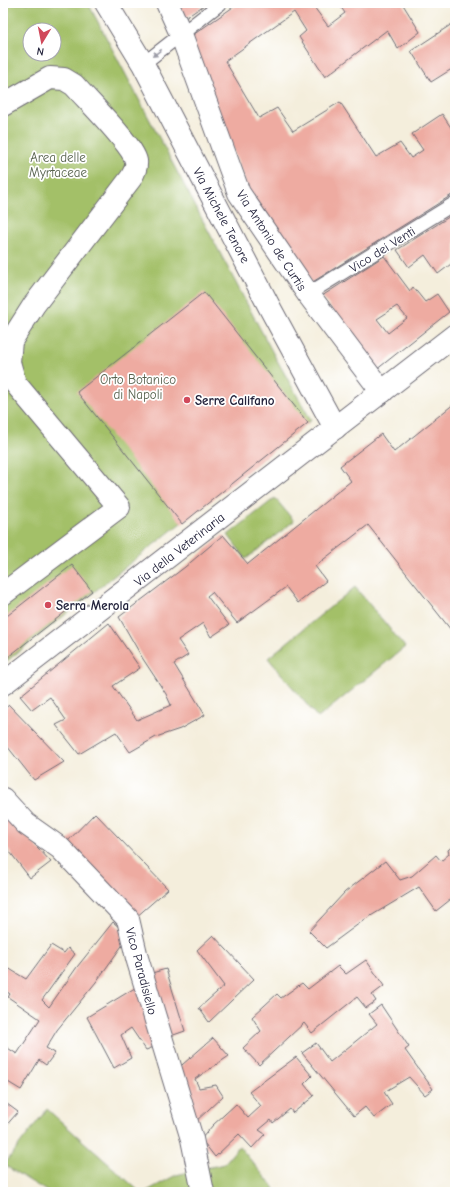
<svg xmlns="http://www.w3.org/2000/svg" width="458" height="1195" font-family="'Comic Neue',sans-serif">
  <style>
    .green { fill: #a3c067; stroke: #627151; fill-rule: evenodd }
    .building { fill: #eeaba1; fill-rule: evenodd }
    .lines { fill: none; stroke-linecap: round; stroke-linejoin: round }
    .lane-casing { stroke: #6c6973; stroke-width: 15 }
    .street-casing { stroke: #6c6973; stroke-width: 24 }
    .lane { stroke: #fff; stroke-width: 13 }
    .street { stroke: #fff; stroke-width: 22 }
    .oneway { fill: #9c9ca7 }
    .poi-dot { fill: #d1495b; stroke: #fff; stroke-width: 1.5 }
    .labels { text-anchor: middle; stroke-width: 3.5; stroke-linejoin: round; paint-order: stroke }
    .park-label { font-size: 13px; fill: #56614d; stroke: #fff }
    .street-label { font-size: 13px; fill: #22223b; stroke: #fff }
    .poi-label { font-size: 13px; font-weight: bold; fill: #22223b; stroke: #fff; text-anchor: start }
  </style>
  <rect width="100%" height="100%" fill="#fff"/>
  <filter id="ink" filterUnits="userSpaceOnUse"><feTurbulence type="fractalNoise" baseFrequency=".025" numOctaves="2"/><feDisplacementMap in="SourceGraphic" scale="8" xChannelSelector="R" yChannelSelector="G"/><feConvolveMatrix kernelMatrix="1 2 1 2 8 2 1 2 1" color-interpolation-filters="sRGB"/></filter>
  <filter id="wash" filterUnits="userSpaceOnUse"><feTurbulence type="fractalNoise" baseFrequency=".012" numOctaves="4" result="noise"/><feDisplacementMap in="SourceGraphic" scale="16" xChannelSelector="R" yChannelSelector="G"/><feGaussianBlur stdDeviation="0.9" result="paint"/><feColorMatrix in="noise" values="0 0 0 0 0 0 0 0 0 0 0 0 0 0 0 0 0 1.4 0 .05"/><feComposite in="paint" operator="in"/></filter>
  <g filter="url(#wash)">
    <rect width="100%" height="100%" fill="#f4eedc"/>
    <!-- green -->
    <g class="green">
      <path d="M 3,3 L 88,3 L 274,355 L 311,420 L 3,664 ZM 30,30 L 54,30 L 54,54 L 30,54 Z"/>
      <path d="M 275,498 L 294,521 L 246,559 L 228,535 Z"/>
      <path d="M 355,587 L 405,647 L 318,718 L 268,658 Z"/>
      <path d="M 47,1109 L 140,1192 L 48,1192 L 4,1165 Z"/>
      <path d="M 239,1146 L 277,1192 L 145,1192 L 176,1175 L 224,1164 Z"/>
    </g>
    <g id="blocks">
      <!-- building -->
      <g class="building">
        <path d="M 178,3 L 207,3 L 184,19 Z"/>
        <path d="M 239,3 L 311,3 L 328,26 L 345,13 L 338,3 L 402,3 L 420,32 L 398,49 L 387,30 L 325,77 L 299,37 L 306,31 L 294,12 L 225,61 L 259,118 L 277,108 L 293,131 L 340,102 L 376,157 L 400,143 L 411,158 L 423,150 L 412,134 L 442,114 L 454,132 L 455,131 L 455,193 L 311,283 L 249,192 L 190,37 Z"/>
        <path d="M 455,22 L 455,67 L 431,82 L 411,51 Z"/>
        <path d="M 455,213 L 455,261 L 438,274 L 425,255 L 409,267 L 397,250 Z"/>
        <path d="M 384,256 L 410,291 L 413,287 L 425,302 L 437,294 L 449,312 L 376,370 L 322,296 ZM 397,306 L 407,318 L 388,333 L 377,319 Z"/>
        <path d="M 204,292 L 308,423 L 182,524 L 77,392 Z"/>
        <path d="M 455,403 L 455,635 L 368,525 L 315,566 L 326,581 L 298,603 L 286,587 L 237,623 L 212,592 L 207,596 L 229,625 L 211,637 L 203,623 L 178,640 L 188,655 L 174,664 L 205,715 L 180,729 L 156,737 L 130,752 L 116,732 L 79,754 L 56,725 L 66,720 L 50,697 L 32,710 L 20,696 L 109,623 L 140,668 L 113,686 L 137,720 L 171,705 L 166,694 L 143,659 L 119,617 L 185,567 L 223,535 L 248,564 L 351,481 L 340,466 L 381,434 L 394,452 Z"/>
        <path d="M 72,565 L 92,591 L 3,661 L 3,619 Z"/>
        <path d="M 9,705 L 64,762 L 34,780 L 3,741 L 3,710 Z"/>
        <path d="M 3,810 L 51,862 L 30,878 L 3,843 Z"/>
        <path d="M 95,813 L 168,889 L 135,918 L 65,844 Z"/>
        <path d="M 455,844 L 455,896 L 436,911 L 419,887 L 364,920 L 326,948 L 309,931 L 345,892 L 385,861 L 400,880 L 412,876 L 436,855 L 441,861 L 449,854 L 448,850 Z"/>
        <path d="M 113,922 L 129,936 L 96,982 L 57,1030 L 46,1048 L 55,1053 L 46,1065 L 39,1060 L 21,1090 L 3,1079 L 3,1045 L 17,1054 L 40,1019 L 8,997 L 10,994 L 3,989 L 3,965 L 26,979 L 51,945 L 64,953 L 68,948 L 75,954 L 42,1000 L 49,1007 L 77,967 Z"/>
        <path d="M 213,935 L 254,979 L 209,1022 L 199,1008 L 224,986 L 197,950 Z"/>
        <path d="M 366,960 L 384,986 L 372,995 L 376,1001 L 366,1008 L 357,997 L 312,1033 L 304,1023 L 259,1065 L 243,1048 L 261,1031 L 252,1017 L 277,994 L 281,998 L 302,983 L 308,989 L 338,966 L 346,974 Z"/>
        <path d="M 166,969 L 185,1031 L 165,1038 L 145,975 Z"/>
        <path d="M 143,983 L 159,1045 L 146,1050 L 131,1028 L 121,1035 L 131,1058 L 114,1068 L 87,1017 Z"/>
        <path d="M 381,1005 L 409,1047 L 405,1050 L 433,1089 L 425,1095 L 409,1077 L 384,1092 L 392,1104 L 374,1118 L 365,1107 L 354,1116 L 302,1053 L 316,1043 L 330,1062 L 377,1024 L 369,1014 Z"/>
        <path d="M 213,1038 L 229,1056 L 195,1079 L 199,1088 L 216,1085 L 223,1096 L 194,1123 L 175,1071 Z"/>
        <path d="M 296,1057 L 312,1076 L 304,1084 L 314,1096 L 293,1113 L 290,1109 L 273,1123 L 271,1120 L 259,1130 L 265,1134 L 252,1148 L 239,1134 L 215,1157 L 201,1139 L 213,1125 L 236,1104 L 248,1118 L 261,1106 L 249,1092 Z"/>
        <path d="M 3,1101 L 18,1112 L 3,1129 Z"/>
      </g>
    </g>
  </g>
  <g filter="url(#ink)">
    <use href="#blocks" fill-opacity="0" stroke="#6c6973" stroke-width="1"/>
    <g class="lines">
      <defs>
        <g id="lane">
          <path d="M 143,64 L 221,3"/>
          <path d="M 308,294 L 455,203"/>
        </g>
        <g id="street">
          <path d="M 106,3 L 143,64 L 271,310 L 335,428"/>
          <path d="M 167,3 L 181,34 L 239,193 L 308,294 L 382,392"/>
          <path d="M 3,105 L 50,78 L 64,79 L 74,85 C 86,99 133,145 136,161 C 137,167 134,173 131,178 L 34,305 L 11,341 L 9,362 L 15,383 L 119,507 L 3,594"/>
          <path d="M 3,684 L 455,335"/>
          <path d="M 3,799 L 26,824 L 60,848 L 128,919 L 137,958 L 192,1139 L 203,1192"/>
        </g>
      </defs>
      <!-- lane casing -->
      <use href="#lane" class="lane-casing"/>
      <!-- street casing -->
      <use href="#street" class="street-casing"/>
      <!-- lane -->
      <use href="#lane" class="lane"/>
      <!-- street -->
      <use href="#street" class="street"/>
    </g>
    <!-- one-way arrows -->
    <defs><path id="oneway-solid" d="M-6-.8H1V-3.2L6.5 0L1 3.2V.8H-6Z"/></defs>
    <use class="oneway" href="#oneway-solid" transform="translate(157 53) rotate(142)"/>
  </g>
  <!-- markers -->
  <g class="poi-dot">
    <circle cx="187" cy="400" r="4"/>
    <circle cx="48" cy="605" r="4"/>
  </g>
  <g class="labels">
    <!-- park labels -->
    <g class="park-label">
      <text x="58" y="162">Area delle<tspan x="58" dy="15">Myrtaceae</tspan></text>
      <text x="138" y="384">Orto Botanico<tspan x="138" dy="15">di Napoli</tspan></text>
    </g>
    <!-- street labels -->
    <g class="street-label">
      <text transform="translate(222 215) rotate(62)" y="5">Via Michele Tenore</text>
      <text transform="translate(272 240) rotate(57)" y="5">Via Antonio de Curtis</text>
      <text transform="translate(382 249) rotate(-32)" y="5">Vico dei Venti</text>
      <text transform="translate(179 549) rotate(-38)" y="5">Via della Veterinaria</text>
      <text transform="translate(142 971) rotate(75)" y="5">Vico Paradisiello</text>
    </g>
    <!-- poi labels -->
    <g class="poi-label">
      <text x="195" y="405">Serre Califano</text>
      <text x="56" y="610">Serra Merola</text>
    </g>
  </g>
  <!-- margin -->
  <rect width="458" height="1195" fill="none" stroke="#fff" stroke-width="16"/>
  <!-- north arrow -->
  <g transform="translate(42 42) rotate(190)"><circle r="19" fill="#ffffff" stroke="#a7a7b1"/>
  <path d="M0-3L7 15L0 10L-7 15Z" fill="#d1495b"/>
  <text y="-6" font-size="11" font-weight="bold" text-anchor="middle" fill="#22223b">N</text>
  </g>
</svg>
